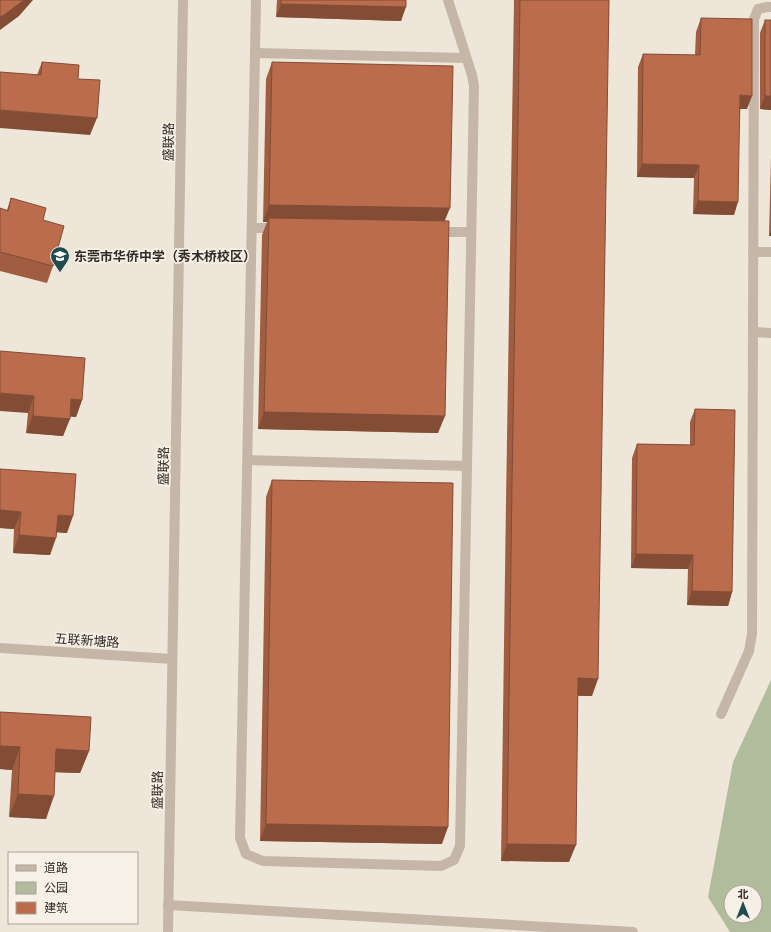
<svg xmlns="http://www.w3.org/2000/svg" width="771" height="932" font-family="'Space Grotesk','Noto Sans SC',sans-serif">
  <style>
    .green { fill: #b0bc9b; fill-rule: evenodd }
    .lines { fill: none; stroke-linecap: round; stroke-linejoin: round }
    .minor { stroke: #c5b6a7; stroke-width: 10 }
    .wall { fill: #a05d41 }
    .shaded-wall { fill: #824c35 }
    .building { fill: #ba6c4c; stroke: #824c35 }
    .labels { text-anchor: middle; stroke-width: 3.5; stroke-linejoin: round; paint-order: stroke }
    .street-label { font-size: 13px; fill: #332b27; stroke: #f7f0e6 }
    .poi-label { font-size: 13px; font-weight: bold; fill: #332b27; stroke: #f7f0e6; text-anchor: start }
  </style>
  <rect width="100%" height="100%" fill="#efe6da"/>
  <!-- green -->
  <path class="green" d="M 771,680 L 771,932 L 730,932 L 708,897 L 733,762 ZM 731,892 L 755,892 L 755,916 L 731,916 Z"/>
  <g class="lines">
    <!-- minor -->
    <g class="minor">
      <path d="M 256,0 L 240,838 L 246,854 L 263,861 L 441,866 L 454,860 L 460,846 L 474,86 L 472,75 L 448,0"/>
      <path d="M 255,53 L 466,58"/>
      <path d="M 252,228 L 279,228"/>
      <path d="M 437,232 L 471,232"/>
      <path d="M 753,252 L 771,252"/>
      <path d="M 753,332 L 771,333"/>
      <path d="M 248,460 L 467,466"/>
      <path d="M 0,648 L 172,659"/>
      <path d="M 721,714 L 749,651 L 752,634 L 754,19 L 758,9 L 767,7 L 771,7"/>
      <path d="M 168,905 L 633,932"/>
      <path d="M 168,932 L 183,0"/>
    </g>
  </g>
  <!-- wall -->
  <g class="wall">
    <path d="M 277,0 L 406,0 L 401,21 L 276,17 Z"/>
    <path d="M 514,0 L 609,0 L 592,696 L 578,696 L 569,862 L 501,861 L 506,501 Z"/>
    <path d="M 701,18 L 747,109 L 740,109 L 734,215 L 693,214 L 694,178 L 637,177 L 638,67 L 643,54 L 695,55 L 696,32 Z"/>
    <path d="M 765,20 L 771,20 L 771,110 L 760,109 L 760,33 Z"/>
    <path d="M 42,62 L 78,79 L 90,135 L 37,75 Z"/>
    <path d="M 272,62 L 445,221 L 438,433 L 258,429 L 262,235 L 267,222 L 263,222 L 266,79 Z"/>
    <path d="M 771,157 L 771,236 L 769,236 Z"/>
    <path d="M 11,198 L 43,220 L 53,266 L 47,283 L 0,271 L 0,208 L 7,210 Z"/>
    <path d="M 0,351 L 82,400 L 76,417 L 70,416 L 63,436 L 26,433 L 28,413 Z"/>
    <path d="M 695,409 L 732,592 L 728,606 L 687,605 L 688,569 L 631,568 L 632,458 L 637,444 L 690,445 L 690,422 Z"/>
    <path d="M 0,469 L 67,533 L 57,532 L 50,555 L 13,553 L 14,529 L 0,528 Z"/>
    <path d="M 272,480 L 442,844 L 260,841 L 266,497 Z"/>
    <path d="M 0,712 L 89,751 L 80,773 L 55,772 L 46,819 L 9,817 L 12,770 L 0,769 Z"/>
  </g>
  <!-- shaded-wall -->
  <g class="shaded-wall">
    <path d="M 24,0 L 33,0 L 19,16 L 0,30 L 0,17 Z"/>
    <path d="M 281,4 L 406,7 L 401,21 L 276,17 Z"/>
    <path d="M 740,95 L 752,96 L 747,109 L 735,109 Z"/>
    <path d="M 765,96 L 771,96 L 771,110 L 760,109 Z"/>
    <path d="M 0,110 L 97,118 L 90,135 L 0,128 Z"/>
    <path d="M 642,164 L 699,165 L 694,178 L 637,177 Z"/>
    <path d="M 698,201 L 738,202 L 734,215 L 693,214 Z"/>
    <path d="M 269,205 L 450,208 L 443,225 L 269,218 L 267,222 L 263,222 Z"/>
    <path d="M 771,230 L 771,236 L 769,236 Z"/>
    <path d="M 0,393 L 34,396 L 28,413 L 0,411 Z"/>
    <path d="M 71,399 L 82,400 L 76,417 L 65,416 Z"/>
    <path d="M 264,412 L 445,416 L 438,433 L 258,429 Z"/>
    <path d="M 33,416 L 70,419 L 63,436 L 26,433 Z"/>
    <path d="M 0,510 L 21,512 L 14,529 L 0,528 Z"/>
    <path d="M 58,515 L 73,516 L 67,533 L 52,532 Z"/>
    <path d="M 19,535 L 56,538 L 50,555 L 13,553 Z"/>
    <path d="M 636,554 L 693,555 L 688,569 L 631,568 Z"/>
    <path d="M 692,591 L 732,592 L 728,606 L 687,605 Z"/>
    <path d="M 578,678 L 598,679 L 592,696 L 572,695 Z"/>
    <path d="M 0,746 L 20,747 L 12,770 L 0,769 Z"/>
    <path d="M 56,749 L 89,751 L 80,773 L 48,772 Z"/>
    <path d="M 18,794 L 54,796 L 46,819 L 9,817 Z"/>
    <path d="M 266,824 L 448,827 L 442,844 L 260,841 Z"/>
    <path d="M 507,844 L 576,845 L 569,862 L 501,861 Z"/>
  </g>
  <!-- building -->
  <g class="building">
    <path d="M 0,0 L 24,0 L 4,15 L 0,17 Z"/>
    <path d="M 281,0 L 406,0 L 406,7 L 281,4 Z"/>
    <path d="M 520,0 L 609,0 L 598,679 L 578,678 L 576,845 L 507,844 L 512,484 Z"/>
    <path d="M 701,18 L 752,19 L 752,96 L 740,95 L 738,202 L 698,201 L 699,165 L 642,164 L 643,54 L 700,55 Z"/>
    <rect x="765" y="20" width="6" height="76"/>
    <path d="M 42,62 L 79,65 L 78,79 L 100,80 L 97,118 L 0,110 L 0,72 L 41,75 Z"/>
    <path d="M 272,62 L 453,66 L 450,208 L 269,205 Z"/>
    <path d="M 11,198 L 46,208 L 43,220 L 64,226 L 53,266 L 0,252 L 0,208 L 8,211 Z"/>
    <path d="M 269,218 L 449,221 L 445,416 L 264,412 Z"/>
    <path d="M 0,351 L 85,358 L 82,400 L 71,399 L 70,419 L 33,416 L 34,396 L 0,393 Z"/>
    <path d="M 695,409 L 735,410 L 732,592 L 692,591 L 693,555 L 636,554 L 637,444 L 694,445 Z"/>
    <path d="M 0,469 L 76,474 L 73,516 L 58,515 L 56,538 L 19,535 L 21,512 L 0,510 Z"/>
    <path d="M 272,480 L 453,483 L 448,827 L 266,824 Z"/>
    <path d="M 0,712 L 91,717 L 89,751 L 56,749 L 54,796 L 18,794 L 20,747 L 0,746 Z"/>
  </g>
  <!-- icons -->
  <defs>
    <symbol id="school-pin" viewBox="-11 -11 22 30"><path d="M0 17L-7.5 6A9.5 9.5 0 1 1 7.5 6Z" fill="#214b50" stroke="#f7f0e6"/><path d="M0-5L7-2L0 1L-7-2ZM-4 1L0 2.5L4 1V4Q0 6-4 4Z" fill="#fff"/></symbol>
  </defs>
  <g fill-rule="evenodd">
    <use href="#school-pin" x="49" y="245" width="22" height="30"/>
  </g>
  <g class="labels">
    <!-- street labels -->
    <g class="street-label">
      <text transform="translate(168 142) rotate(-89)" y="5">盛联路</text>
      <text transform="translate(163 466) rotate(-89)" y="5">盛联路</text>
      <text transform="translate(87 640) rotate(4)" y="5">五联新塘路</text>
      <text transform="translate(157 790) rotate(-89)" y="5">盛联路</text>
    </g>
    <!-- poi labels -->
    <g class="poi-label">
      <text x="74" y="261">东莞市华侨中学（秀木桥校区）</text>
    </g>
  </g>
  <!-- legend -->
  <rect x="8" y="852" width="130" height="72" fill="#f7f0e6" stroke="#a9a19a"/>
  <rect x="16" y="865" width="20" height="6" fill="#c5b6a7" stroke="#a9a19a"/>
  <text x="44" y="872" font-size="12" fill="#332b27">道路</text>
  <rect x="16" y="882" width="20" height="12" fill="#b0bc9b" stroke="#a9a19a"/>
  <text x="44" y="892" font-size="12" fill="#332b27">公园</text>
  <rect x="16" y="902" width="20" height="12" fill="#ba6c4c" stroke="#a9a19a"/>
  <text x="44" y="912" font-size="12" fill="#332b27">建筑</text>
  <!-- north arrow -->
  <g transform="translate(743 904)"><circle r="19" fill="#f7f0e6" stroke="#a9a19a"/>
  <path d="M0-3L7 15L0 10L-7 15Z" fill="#214b50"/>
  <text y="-6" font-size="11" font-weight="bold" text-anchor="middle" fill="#332b27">北</text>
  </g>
</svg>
